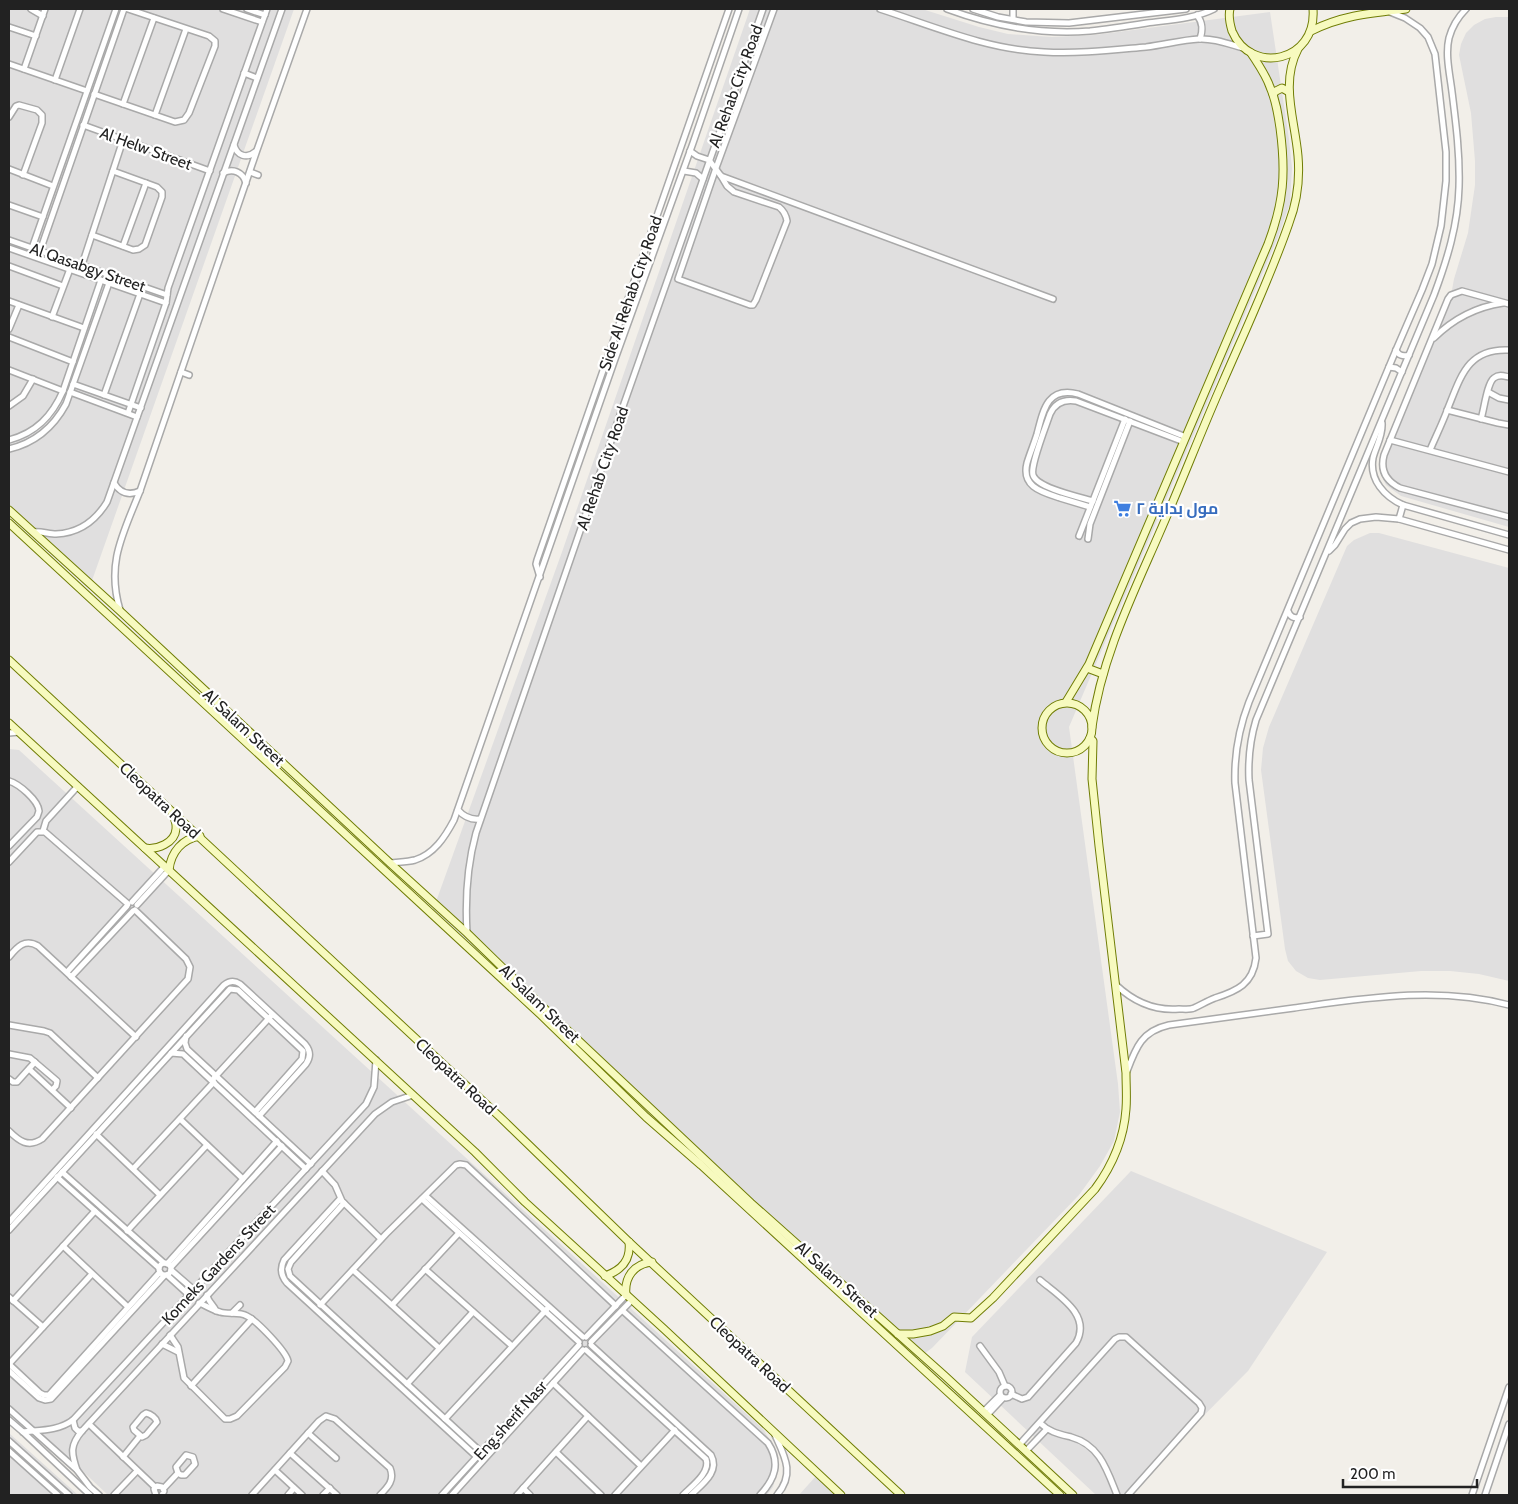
<svg xmlns="http://www.w3.org/2000/svg" width="1518" height="1504" font-family="Cabin,Cairo,sans-serif">
  <style>
    .residential { fill: #e0dfdf }
    .lines { fill: none; stroke-linecap: round; stroke-linejoin: round }
    .street-casing { stroke: #a9a9a9; stroke-width: 8 }
    .secondary-casing { stroke: #707d05; stroke-width: 9 }
    .street { stroke: #fff; stroke-width: 5 }
    .secondary { stroke: #f7fabf; stroke-width: 7 }
    .labels { text-anchor: middle; stroke-width: 4.5; stroke-linejoin: round; paint-order: stroke }
    .street-label { font-size: 16px; fill: #222; stroke: #fff }
    .shop-label { font-size: 16px; font-weight: bold; fill: #366cbe; stroke: #fff; text-anchor: start }
  </style>
  <rect width="100%" height="100%" fill="#f2efe9"/>
  <!-- residential -->
  <g class="residential">
    <path d="M 9,9 L 294,9 L 89,589 L 9,515 Z"/>
    <path d="M 750,9 L 922,9 L 979,27 L 1008,34 L 1052,37 L 1095,35 L 1270,12 L 1289,139 L 1292,168 L 1290,203 L 1278,237 L 1069,727 L 1118,1084 L 1120,1112 L 1114,1141 L 1100,1166 L 1079,1195 L 932,1348 L 917,1359 L 433,910 L 562,552 Z"/>
    <path d="M 1496,17 L 1509,17 L 1509,527 L 1401,496 L 1386,485 L 1382,477 L 1380,467 L 1380,457 L 1448,297 L 1452,290 L 1454,279 L 1468,233 L 1475,185 L 1475,161 L 1471,113 L 1459,55 L 1461,44 L 1466,33 L 1474,25 L 1485,19 Z"/>
    <path d="M 1370,533 L 1379,533 L 1509,568 L 1509,981 L 1479,974 L 1450,971 L 1421,971 L 1320,980 L 1308,978 L 1296,971 L 1288,961 L 1285,949 L 1261,770 L 1263,748 L 1269,727 L 1347,546 L 1354,540 Z"/>
    <path d="M 9,749 L 19,750 L 763,1429 L 772,1443 L 776,1455 L 777,1471 L 773,1487 L 767,1495 L 108,1495 L 58,1448 L 9,1409 Z"/>
    <path d="M 1131,1171 L 1327,1252 L 1248,1371 L 1125,1495 L 1096,1495 L 965,1372 L 972,1337 Z"/>
    <path d="M 9,1433 L 10,1434 L 78,1495 L 9,1495 Z"/>
    <path d="M 817,1475 L 839,1495 L 799,1495 Z"/>
  </g>
  <g class="lines">
    <defs>
      <g id="street">
        <path d="M 31,9 L 43,16"/>
        <path d="M 223,9 L 262,22"/>
        <path d="M 247,9 L 265,15"/>
        <path d="M 880,9 C 933,26 988,50 1044,52 C 1078,54 1112,50 1146,47 C 1164,45 1181,40 1199,39 C 1214,38 1229,44 1243,48"/>
        <path d="M 947,9 C 993,26 1040,35 1090,31 C 1109,29 1128,26 1147,23 C 1169,20 1194,19 1214,9"/>
        <path d="M 973,9 L 998,17 L 1026,22 L 1069,23 L 1186,9"/>
        <path d="M 1197,15 C 1203,23 1203,30 1200,39"/>
        <path d="M 1013,19 L 1013,9"/>
        <path d="M 9,27 L 36,36"/>
        <path d="M 9,64 L 87,91"/>
        <path d="M 24,69 L 45,9"/>
        <path d="M 244,73 L 257,78"/>
        <path d="M 55,80 L 80,9"/>
        <path d="M 94,94 L 175,122 L 184,120 L 189,113 L 215,46 L 215,41 L 209,36 L 128,9"/>
        <path d="M 123,104 L 154,18"/>
        <path d="M 155,115 L 186,29"/>
        <path d="M 9,117 L 16,106 L 19,105 L 37,110 L 42,115 L 42,123 L 23,175"/>
        <path d="M 83,125 L 210,171"/>
        <path d="M 234,145 C 237,156 247,159 255,152"/>
        <path d="M 690,151 L 697,156 L 709,160 L 721,176 L 1053,299"/>
        <path d="M 9,169 L 53,186"/>
        <path d="M 684,171 L 696,173 L 703,179"/>
        <path d="M 250,172 L 258,175"/>
        <path d="M 223,173 C 233,168 243,172 246,183"/>
        <path d="M 721,176 L 727,186 L 734,192 L 779,207 C 784,211 786,215 787,221 L 756,300 L 753,305 L 750,305 L 678,279 L 716,168 L 774,9"/>
        <path d="M 9,205 L 43,217"/>
        <path d="M 92,235 L 133,250 L 139,249 L 145,245 L 162,197 L 162,192 L 157,187 L 113,171"/>
        <path d="M 9,240 L 167,295"/>
        <path d="M 123,246 L 146,183"/>
        <path d="M 9,248 L 166,303"/>
        <path d="M 32,248 L 116,9"/>
        <path d="M 40,251 L 124,9"/>
        <path d="M 82,265 L 123,140"/>
        <path d="M 9,266 L 63,286"/>
        <path d="M 9,301 L 84,328"/>
        <path d="M 1509,304 L 1462,291 L 1451,295 L 1448,299 L 1384,455 C 1380,470 1386,481 1400,488 L 1509,517"/>
        <path d="M 52,317 L 70,269"/>
        <path d="M 9,329 L 19,305"/>
        <path d="M 9,337 L 73,362"/>
        <path d="M 1434,338 C 1453,319 1476,307 1503,303"/>
        <path d="M 1396,350 C 1398,355 1403,357 1409,355"/>
        <path d="M 1389,367 L 1396,368 L 1402,372"/>
        <path d="M 9,370 L 63,391"/>
        <path d="M 181,372 L 189,375"/>
        <path d="M 73,384 L 141,408"/>
        <path d="M 70,392 L 137,417"/>
        <path d="M 1488,392 L 1499,398 L 1509,400"/>
        <path d="M 104,395 L 140,294"/>
        <path d="M 9,406 L 23,396 L 33,379"/>
        <path d="M 1447,410 L 1498,423 L 1509,425"/>
        <path d="M 128,413 L 166,303 L 168,288 L 267,9"/>
        <path d="M 1481,419 C 1484,410 1487,383 1494,378 C 1499,374 1504,376 1509,377"/>
        <path d="M 1382,423 C 1383,436 1376,446 1373,458 C 1369,480 1385,497 1403,505 L 1509,535"/>
        <path d="M 9,440 C 36,433 52,416 63,391 L 101,280"/>
        <path d="M 1390,440 L 1509,472"/>
        <path d="M 9,449 C 35,443 53,428 66,404 L 109,283"/>
        <path d="M 1430,450 C 1436,436 1443,422 1448,408 C 1461,376 1468,348 1509,350"/>
        <path d="M 114,483 C 120,493 129,496 140,491"/>
        <path d="M 1093,501 C 1079,497 1037,488 1033,475 C 1030,466 1046,426 1050,414 C 1055,403 1064,399 1076,401 L 1184,442"/>
        <path d="M 1090,507 C 1080,504 1070,501 1060,498 C 1042,492 1021,487 1027,463 C 1030,453 1034,444 1037,434 C 1043,411 1047,386 1078,394 L 1186,437"/>
        <path d="M 1399,519 L 1403,505"/>
        <path d="M 33,532 C 41,531 49,534 56,534 C 79,533 96,520 107,502 L 282,9"/>
        <path d="M 1079,536 L 1125,419"/>
        <path d="M 1088,539 L 1090,524 L 1130,421"/>
        <path d="M 1329,551 L 1335,545 L 1345,529 L 1351,523 L 1360,519 L 1376,517 L 1399,519 L 1509,550"/>
        <path d="M 540,577 L 536,564 L 537,560 L 729,9"/>
        <path d="M 120,610 C 106,563 123,534 140,491 L 257,150 L 307,9"/>
        <path d="M 1288,611 C 1290,617 1294,619 1300,617"/>
        <path d="M 9,733 L 19,732"/>
        <path d="M 9,781 C 19,784 38,800 39,811 L 37,817 L 9,846"/>
        <path d="M 458,810 C 464,817 471,820 480,819"/>
        <path d="M 43,831 L 46,821 L 78,786"/>
        <path d="M 9,862 L 37,832 L 45,832 L 128,904"/>
        <path d="M 390,863 C 398,862 407,862 415,860 C 434,854 445,837 454,820 L 614,362 L 693,143 L 739,9"/>
        <path d="M 132,902 L 165,866"/>
        <path d="M 137,905 L 169,870"/>
        <path d="M 467,933 C 465,898 467,866 476,833 L 620,415 L 763,9"/>
        <path d="M 1253,936 L 1268,934 L 1249,780 C 1248,759 1250,740 1256,720 L 1434,295 C 1447,260 1458,225 1459,187 C 1460,155 1456,124 1452,92 C 1450,75 1445,55 1449,38 C 1452,27 1458,17 1466,9"/>
        <path d="M 9,957 C 17,947 25,938 38,946 L 136,1037"/>
        <path d="M 67,972 L 127,906"/>
        <path d="M 71,977 L 133,911"/>
        <path d="M 1116,985 C 1134,1002 1155,1011 1179,1009 C 1184,1009 1190,1010 1194,1008 C 1201,1005 1207,1001 1215,998 C 1237,991 1253,984 1256,958 L 1235,783 C 1234,754 1239,728 1249,702 L 1396,350 L 1422,290 L 1432,264 L 1441,226 L 1446,181 L 1446,152 L 1435,54 L 1428,37 L 1420,28 L 1405,18 L 1390,12"/>
        <path d="M 9,1025 L 44,1031 L 50,1033 L 98,1078"/>
        <path d="M 186,1036 L 185,1043 L 187,1049 L 311,1164"/>
        <path d="M 171,1053 L 183,1054 L 306,1169"/>
        <path d="M 9,1054 L 30,1058 L 57,1081 L 56,1086 L 52,1090"/>
        <path d="M 29,1069 L 71,1108"/>
        <path d="M 1127,1071 C 1136,1047 1142,1031 1169,1025 C 1211,1019 1252,1014 1294,1008 C 1366,998 1438,986 1509,1005"/>
        <path d="M 214,1078 L 271,1016"/>
        <path d="M 9,1079 L 13,1082 L 17,1082 L 35,1062"/>
        <path d="M 180,1119 L 243,1179"/>
        <path d="M 9,1131 C 19,1141 28,1148 42,1139 L 188,979 L 190,967 L 186,959 L 135,910"/>
        <path d="M 96,1134 L 160,1195"/>
        <path d="M 133,1169 L 214,1082"/>
        <path d="M 322,1171 L 335,1185 L 342,1201 L 381,1239"/>
        <path d="M 62,1172 L 164,1263"/>
        <path d="M 57,1177 L 159,1268"/>
        <path d="M 426,1196 L 583,1337"/>
        <path d="M 340,1199 L 284,1260 C 280,1268 281,1276 287,1283 L 477,1457"/>
        <path d="M 422,1199 L 579,1342"/>
        <path d="M 344,1203 L 291,1262 L 288,1269 L 290,1276 L 481,1452"/>
        <path d="M 9,1222 L 224,985 C 229,981 234,980 240,984 L 305,1044 C 310,1050 311,1057 306,1064 L 259,1116"/>
        <path d="M 9,1230 L 230,989 L 238,990 L 303,1051 L 302,1059 L 255,1112"/>
        <path d="M 127,1231 L 207,1145"/>
        <path d="M 63,1246 L 128,1307"/>
        <circle cx="165" cy="1269" r="6"/>
        <path d="M 167,1264 L 277,1141"/>
        <path d="M 171,1267 L 282,1146"/>
        <path d="M 425,1269 L 512,1346"/>
        <path d="M 171,1270 L 194,1290"/>
        <path d="M 353,1270 L 439,1348"/>
        <path d="M 167,1275 L 189,1295"/>
        <path d="M 207,1295 C 208,1302 214,1305 216,1311"/>
        <path d="M 9,1297 L 43,1327"/>
        <path d="M 13,1301 L 95,1211"/>
        <path d="M 320,1305 L 386,1234 L 456,1165 L 460,1164 L 466,1165 L 616,1306"/>
        <path d="M 392,1305 L 459,1233"/>
        <path d="M 623,1311 L 768,1443 C 781,1463 775,1479 760,1495"/>
        <path d="M 232,1313 L 240,1305"/>
        <path d="M 170,1335 L 178,1347 L 184,1378 L 225,1419 L 230,1419 L 237,1416 L 285,1367 L 288,1361 C 286,1351 257,1321 247,1316 C 238,1311 229,1315 220,1312 C 212,1310 207,1306 199,1303"/>
        <path d="M 586,1337 L 626,1295"/>
        <path d="M 591,1342 L 632,1300"/>
        <path d="M 162,1344 L 178,1352"/>
        <path d="M 591,1345 L 711,1455 C 720,1472 702,1484 691,1495"/>
        <path d="M 980,1346 L 999,1372 L 1005,1386"/>
        <path d="M 586,1350 L 706,1459 C 711,1472 692,1486 683,1495"/>
        <path d="M 9,1364 L 40,1393 L 44,1395 L 49,1395 L 160,1272"/>
        <path d="M 9,1364 L 92,1274"/>
        <path d="M 9,1371 L 39,1398 L 45,1400 L 51,1399 L 164,1276"/>
        <path d="M 553,1383 L 641,1466"/>
        <path d="M 407,1384 L 473,1312"/>
        <path d="M 191,1386 L 252,1319"/>
        <circle cx="1006" cy="1392" r="6"/>
        <path d="M 1011,1394 L 1022,1399 L 1028,1397 L 1076,1343 C 1092,1315 1059,1296 1040,1280"/>
        <path d="M 9,1409 L 77,1470 L 90,1487 L 99,1495"/>
        <path d="M 983,1412 L 1000,1395"/>
        <path d="M 146,1413 C 151,1414 156,1418 157,1422 L 146,1435 L 142,1437 L 134,1430 L 133,1427 L 143,1415 Z"/>
        <path d="M 987,1415 L 1003,1398"/>
        <path d="M 445,1419 L 547,1309"/>
        <path d="M 9,1420 L 23,1432 L 90,1495"/>
        <path d="M 73,1420 L 75,1428 L 78,1431 L 82,1431"/>
        <path d="M 1040,1423 C 1049,1432 1059,1434 1071,1437 C 1100,1445 1107,1470 1117,1495"/>
        <path d="M 89,1424 L 155,1487"/>
        <path d="M 23,1432 C 41,1430 58,1431 73,1420 L 366,1104 L 374,1087 L 376,1060"/>
        <path d="M 308,1433 L 336,1458"/>
        <path d="M 775,1435 C 785,1457 795,1474 777,1495"/>
        <path d="M 9,1441 L 69,1495"/>
        <path d="M 1019,1445 L 1115,1339 L 1119,1337 L 1126,1337 L 1199,1403 L 1202,1408 L 1201,1413 L 1128,1495"/>
        <path d="M 9,1451 L 58,1495"/>
        <path d="M 1026,1451 L 1047,1429"/>
        <path d="M 556,1452 L 601,1495"/>
        <path d="M 290,1453 L 337,1495"/>
        <path d="M 186,1455 L 193,1457 L 195,1464 L 185,1475 L 181,1475 L 178,1473 L 176,1467 Z"/>
        <path d="M 123,1457 L 140,1436"/>
        <path d="M 77,1470 C 71,1453 70,1445 82,1431 L 375,1114 L 392,1102 L 413,1095"/>
        <path d="M 275,1470 L 302,1495"/>
        <path d="M 164,1488 L 178,1473"/>
        <path d="M 523,1488 L 530,1495"/>
        <path d="M 114,1495 L 137,1471"/>
        <path d="M 156,1495 L 154,1489 L 157,1486 L 162,1487 L 164,1491 L 162,1495"/>
        <path d="M 252,1495 L 319,1421 L 326,1416 L 335,1419 L 390,1468 C 395,1480 388,1487 380,1495"/>
        <path d="M 288,1495 L 294,1488"/>
        <path d="M 323,1495 L 330,1488"/>
        <path d="M 442,1495 L 579,1345"/>
        <path d="M 452,1495 L 583,1350"/>
        <path d="M 517,1495 L 588,1416"/>
        <path d="M 615,1495 L 675,1430"/>
        <path d="M 1472,1495 L 1509,1387"/>
        <path d="M 1485,1495 L 1509,1424"/>
      </g>
      <g id="secondary">
        <path d="M 1230,9 C 1228,16 1230,24 1232,31 C 1251,76 1317,62 1313,9"/>
        <path d="M 1311,31 C 1343,15 1371,13 1406,9"/>
        <path d="M 1273,94 L 1276,91 L 1282,88 L 1289,92"/>
        <path d="M 9,510 L 120,611 L 390,863 L 467,933 L 546,1010 L 751,1203 L 945,1376 L 1073,1495"/>
        <path d="M 9,523 L 541,1015 L 646,1117 L 701,1165 L 1060,1495"/>
        <path d="M 9,660 L 500,1117 L 629,1242 L 901,1495"/>
        <path d="M 1087,668 L 1103,674"/>
        <path d="M 1066,702 L 1089,664 L 1268,244 C 1284,202 1286,173 1280,128 C 1278,114 1276,100 1270,87 C 1266,75 1258,64 1251,53"/>
        <circle cx="1067" cy="728" r="25"/>
        <path d="M 9,723 L 413,1095 L 475,1152 L 525,1202 L 664,1329 L 841,1495"/>
        <path d="M 1092,727 C 1101,659 1132,596 1159,534 C 1181,484 1200,434 1222,384 C 1245,331 1270,278 1289,223 C 1297,202 1300,179 1298,156 C 1295,120 1280,83 1298,49"/>
        <path d="M 145,848 C 157,850 175,843 176,829 C 177,823 174,818 172,813"/>
        <path d="M 169,870 C 171,852 182,839 200,836"/>
        <path d="M 605,1276 C 622,1270 631,1260 629,1242"/>
        <path d="M 626,1295 C 624,1277 634,1264 652,1262"/>
        <path d="M 898,1334 L 913,1334 L 930,1331 L 943,1326 L 954,1317 L 971,1318 L 993,1298 L 1095,1189 C 1112,1166 1124,1138 1126,1109 C 1127,1097 1126,1085 1126,1073 L 1099,846 L 1092,779 L 1093,741 L 1090,738"/>
      </g>
    </defs>
    <!-- street casing -->
    <use href="#street" class="street-casing"/>
    <!-- secondary casing -->
    <use href="#secondary" class="secondary-casing"/>
    <!-- street -->
    <use href="#street" class="street"/>
    <!-- secondary -->
    <use href="#secondary" class="secondary"/>
  </g>
  <!-- icons -->
  <defs>
    <symbol id="supermarket-bare" viewBox="-9 -9 18 18"><path d="M-6-5.5h2.5l.6 2H6L4.5 2H-2.5L-4.4-4H-6ZM-1.5 3.2a1.3 1.3 0 1 0 .1 0ZM3 3.2a1.3 1.3 0 1 0 .1 0Z" fill="#3f7fe0" stroke="#fff" stroke-width="2.5" paint-order="stroke"/></symbol>
  </defs>
  <g fill-rule="evenodd">
    <use href="#supermarket-bare" x="1110" y="496" width="25" height="25"/>
  </g>
  <g class="labels">
    <!-- street labels -->
    <g class="street-label">
      <text transform="translate(735 86) rotate(-70)" y="6">Al Rehab City Road</text>
      <text transform="translate(146 148) rotate(20)" y="6">Al Helw Street</text>
      <text transform="translate(88 267) rotate(19)" y="6">Al Qasabgy Street</text>
      <text transform="translate(630 293) rotate(-71)" y="6">Side Al Rehab City Road</text>
      <text transform="translate(602 468) rotate(-71)" y="6">Al Rehab City Road</text>
      <text transform="translate(244 727) rotate(43)" y="6">Al Salam Street</text>
      <text transform="translate(160 800) rotate(43)" y="6">Cleopatra Road</text>
      <text transform="translate(540 1003) rotate(44)" y="6">Al Salam Street</text>
      <text transform="translate(456 1076) rotate(43)" y="6">Cleopatra Road</text>
      <text transform="translate(218 1264) rotate(-47)" y="6">Komeks Gardens Street</text>
      <text transform="translate(837 1279) rotate(42)" y="6">Al Salam Street</text>
      <text transform="translate(750 1354) rotate(43)" y="6">Cleopatra Road</text>
      <text transform="translate(510 1420) rotate(-48)" y="6">Eng.sherif Nasr</text>
    </g>
    <!-- shop labels -->
    <g class="shop-label">
      <text x="1136" y="514">مول بداية ۲</text>
    </g>
  </g>
  <!-- border -->
  <rect width="1518" height="1504" fill="none" stroke="#222222" stroke-width="20"/>
  <!-- scale -->
  <path d="M1343 1479v8h134v-8" fill="none" stroke="#222222" stroke-width="2.5"/>
  <text x="1350" y="1479" font-size="15" fill="#222222" stroke="#ffffff" stroke-width="4" paint-order="stroke">200 m</text>
</svg>
